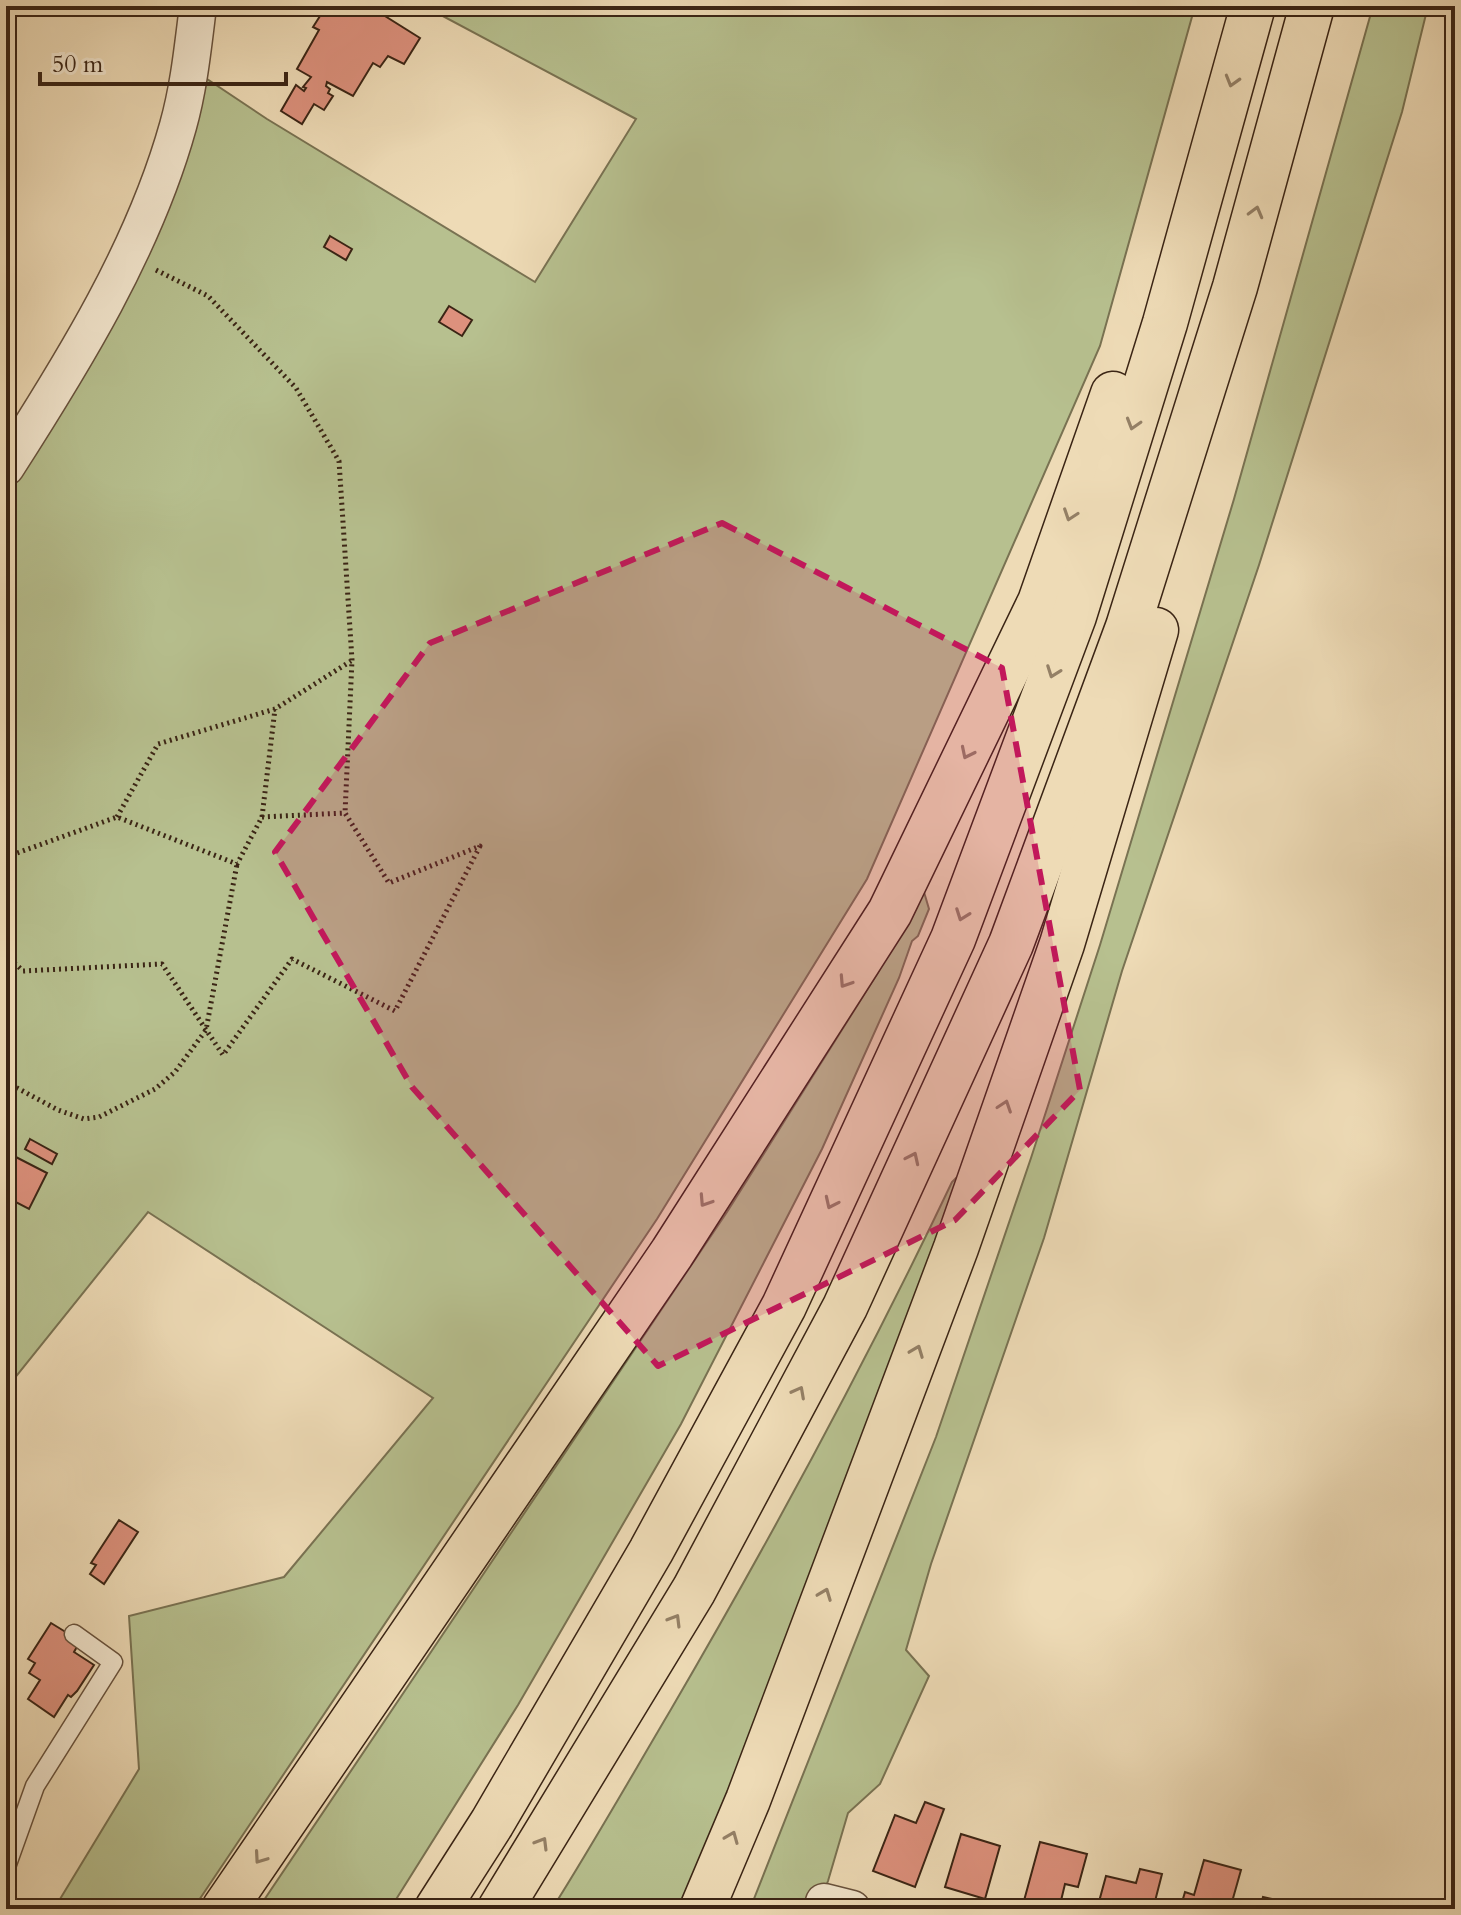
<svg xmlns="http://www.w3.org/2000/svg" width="1461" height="1915" font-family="Cardo,serif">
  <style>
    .green { fill: #b7c08f; stroke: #797252; stroke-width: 2 }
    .building { fill: #dd917d; stroke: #3b2515; stroke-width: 2 }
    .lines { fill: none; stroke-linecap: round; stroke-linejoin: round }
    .service-casing { stroke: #68523d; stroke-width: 21 }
    .minor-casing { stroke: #68523d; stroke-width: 39 }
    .motorway-casing { stroke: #3b2515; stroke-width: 47 }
    .path { stroke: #3b2515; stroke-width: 5; stroke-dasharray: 2 4; stroke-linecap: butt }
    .service { stroke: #f4e8d0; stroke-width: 18 }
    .minor { stroke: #f4e8d0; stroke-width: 36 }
    .motorway { stroke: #eedbb6; stroke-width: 44 }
    .oneway { stroke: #948066 }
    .marked { fill: #c2185b; fill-opacity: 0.2; stroke: #c2185b; stroke-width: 6; stroke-dasharray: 16 10; stroke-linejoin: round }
  </style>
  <rect width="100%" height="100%" fill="#eedbb6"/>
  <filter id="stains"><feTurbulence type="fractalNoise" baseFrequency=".0025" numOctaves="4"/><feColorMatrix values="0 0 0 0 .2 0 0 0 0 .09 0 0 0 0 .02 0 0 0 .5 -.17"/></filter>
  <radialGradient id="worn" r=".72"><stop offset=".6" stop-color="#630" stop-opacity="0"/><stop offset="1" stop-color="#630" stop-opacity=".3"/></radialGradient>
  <!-- green -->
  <g class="green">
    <path d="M 424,6 L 1195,6 L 1100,346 L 867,879 L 657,1219 L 193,1909 L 54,1909 L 139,1769 L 129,1616 L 284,1577 L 433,1398 L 148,1212 L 6,1389 L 6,486 L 112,313 L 204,77 L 267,119 L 535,282 L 636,119 Z"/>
    <path d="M 1373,6 L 1428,6 L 1402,112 L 1259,565 L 1122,971 L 1044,1238 L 931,1564 L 906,1650 L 929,1676 L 880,1784 L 848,1813 L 828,1881 L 817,1909 L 750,1909 L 936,1437 L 1031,1158 L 1100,945 L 1234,499 Z"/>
    <path d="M 924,892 L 929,909 L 918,936 L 912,941 L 899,978 L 822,1149 L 681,1424 L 518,1705 L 390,1909 L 258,1909 L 727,1212 L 879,971 L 875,967 Z"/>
    <path d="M 956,1178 L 961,1185 L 903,1345 L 682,1909 L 552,1909 C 593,1844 631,1777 670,1711 C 771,1538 866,1363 952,1182 Z"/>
  </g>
  <!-- building -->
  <g class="building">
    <path d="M 306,6 L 381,6 L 377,11 L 420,38 L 404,64 L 388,56 L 380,67 L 373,63 L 353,96 L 327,82 L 326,86 L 330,89 L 328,93 L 333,96 L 324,110 L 314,104 L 302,124 L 281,111 L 296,85 L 304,91 L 306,88 L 303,87 L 311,77 L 297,69 L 319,30 L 313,27 L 320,16 Z"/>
    <path d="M 330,236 L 352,249 L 346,260 L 324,247 Z"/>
    <path d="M 449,306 L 472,320 L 462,336 L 439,322 Z"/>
    <path d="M 30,1139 L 57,1154 L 52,1164 L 25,1149 Z"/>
    <path d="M 10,1154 L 47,1173 L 29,1209 L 6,1197 L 10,1188 L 6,1186 L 6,1161 Z"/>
    <path d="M 119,1520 L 138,1532 L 104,1584 L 90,1574 L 96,1565 L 91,1563 Z"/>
    <path d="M 51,1623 L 77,1639 L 78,1645 L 74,1652 L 94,1665 L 77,1691 L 71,1697 L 68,1695 L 54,1717 L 28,1699 L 40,1680 L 29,1673 L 35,1663 L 28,1659 Z"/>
    <path d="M 925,1802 L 944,1809 L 915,1887 L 873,1871 L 895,1815 L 916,1823 Z"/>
    <path d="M 961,1834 L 1000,1846 L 985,1899 L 945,1887 Z"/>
    <path d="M 1040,1842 L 1087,1854 L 1078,1887 L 1065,1884 L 1059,1909 L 1022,1908 Z"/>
    <path d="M 1204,1860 L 1241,1870 L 1230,1909 L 1180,1909 L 1185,1892 L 1194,1895 Z"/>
    <path d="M 1140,1869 L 1162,1874 L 1153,1909 L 1097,1909 L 1106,1876 L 1136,1883 Z"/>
    <path d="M 1263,1897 L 1314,1909 L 1260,1909 Z"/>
  </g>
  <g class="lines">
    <defs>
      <path id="service" d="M 6,1867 L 35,1786 L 113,1662 L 74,1634"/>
      <g id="minor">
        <path d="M 6,467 C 74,361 144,248 178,126 C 189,87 193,46 198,6"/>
        <path d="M 824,1902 L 852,1909"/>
      </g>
      <g id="motorway">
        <path d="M 224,1909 L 672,1253 L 890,912 L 1040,602 L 1113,394"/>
        <path d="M 437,1909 L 492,1823 L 651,1551 L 784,1306 L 953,939 L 1074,616 L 1165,323 L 1253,6"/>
        <path d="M 500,1909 L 694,1590 L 845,1307 L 1011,944 L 1128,627 L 1235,287 L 1312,6"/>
        <path d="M 702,1909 L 748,1800 L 956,1248 L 1062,944 L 1156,630"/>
      </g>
    </defs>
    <!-- service casing -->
    <use href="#service" class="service-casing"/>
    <!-- minor casing -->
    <use href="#minor" class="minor-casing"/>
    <!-- motorway casing -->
    <use href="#motorway" class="motorway-casing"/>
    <!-- path -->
    <g class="path">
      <path d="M 156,270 L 208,296 L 296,388 L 339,461 L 352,660 L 345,813"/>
      <path d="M 117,817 L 158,744 L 275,709 L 351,661"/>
      <path d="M 262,817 L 275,709"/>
      <path d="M 6,857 L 117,817 L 237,864 L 262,817 L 345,813 L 389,883 L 480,846 L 395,1011 L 292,959 L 223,1055 L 162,964 L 23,971 L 6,955"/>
      <path d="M 6,1082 L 58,1110 L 84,1119 L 99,1117 L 155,1089 L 175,1072 L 206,1030 L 237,864"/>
    </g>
    <!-- service -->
    <use href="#service" class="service"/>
    <!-- minor -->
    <use href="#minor" class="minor"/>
    <!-- motorway -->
    <use href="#motorway" class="motorway"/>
  </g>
  <!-- one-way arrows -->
  <defs><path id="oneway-chevron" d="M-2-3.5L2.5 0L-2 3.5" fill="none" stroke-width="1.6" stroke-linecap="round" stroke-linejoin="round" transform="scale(2)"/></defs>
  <g class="oneway">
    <use href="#oneway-chevron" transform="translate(1232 81) rotate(106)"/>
    <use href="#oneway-chevron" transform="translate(1256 212) rotate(-75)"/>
    <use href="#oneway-chevron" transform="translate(1133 424) rotate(107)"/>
    <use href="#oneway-chevron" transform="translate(1070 515) rotate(109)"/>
    <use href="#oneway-chevron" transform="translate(1053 672) rotate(110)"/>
    <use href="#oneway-chevron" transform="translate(967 753) rotate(116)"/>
    <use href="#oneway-chevron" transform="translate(962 915) rotate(110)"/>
    <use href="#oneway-chevron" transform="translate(845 982) rotate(123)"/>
    <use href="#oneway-chevron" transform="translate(1005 1106) rotate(-71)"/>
    <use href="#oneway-chevron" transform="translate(913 1158) rotate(-65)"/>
    <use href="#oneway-chevron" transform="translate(705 1201) rotate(123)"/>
    <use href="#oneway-chevron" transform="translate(831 1203) rotate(115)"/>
    <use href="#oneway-chevron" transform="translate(917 1351) rotate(-69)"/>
    <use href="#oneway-chevron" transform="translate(799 1392) rotate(-62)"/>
    <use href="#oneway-chevron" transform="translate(825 1594) rotate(-69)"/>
    <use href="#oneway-chevron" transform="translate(675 1620) rotate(-59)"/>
    <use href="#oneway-chevron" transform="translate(732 1837) rotate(-68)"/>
    <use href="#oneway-chevron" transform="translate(542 1843) rotate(-59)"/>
    <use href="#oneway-chevron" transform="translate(260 1858) rotate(125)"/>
  </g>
  <!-- marked area -->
  <path class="marked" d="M 722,523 L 1002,668 L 1080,1090 L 955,1220 L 658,1366 L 412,1087 L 275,852 L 430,643 Z"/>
  <!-- margin -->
  <rect width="1461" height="1915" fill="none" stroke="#eedbb6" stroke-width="32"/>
  <rect x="8" y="8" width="1445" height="1899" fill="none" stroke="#3b2515" stroke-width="4"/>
  <rect x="16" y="16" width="1429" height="1883" fill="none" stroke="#3b2515" stroke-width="2"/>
  <!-- scale -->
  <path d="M40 72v12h246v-12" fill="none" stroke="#3b2515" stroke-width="4"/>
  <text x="52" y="72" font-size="24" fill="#3b2515" stroke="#f4e8d0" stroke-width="6" paint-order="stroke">50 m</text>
  <rect width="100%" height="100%" filter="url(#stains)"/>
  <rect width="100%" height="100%" fill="url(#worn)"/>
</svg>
